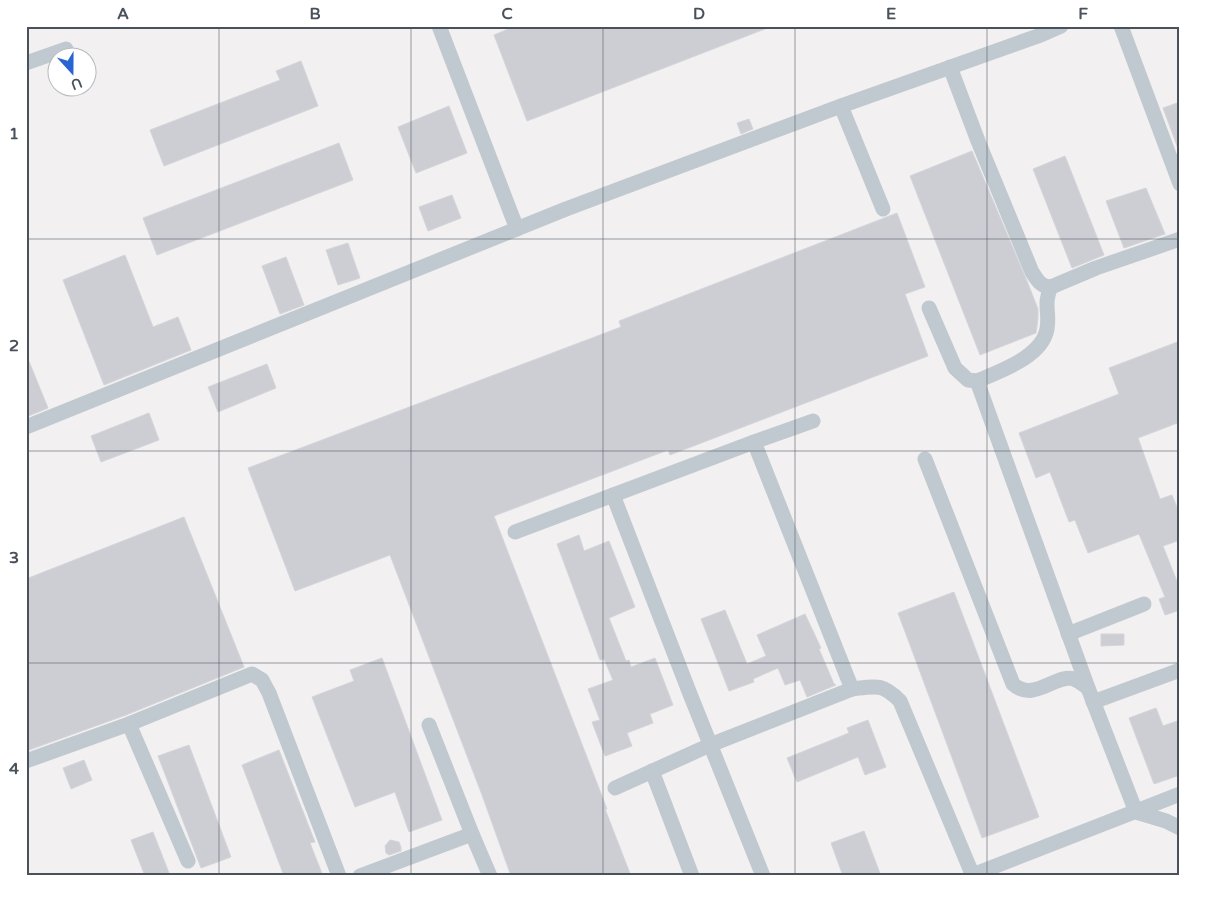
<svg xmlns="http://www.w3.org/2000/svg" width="1206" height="902" font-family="'Varela Round',sans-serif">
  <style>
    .building { fill: #cdced4; stroke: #d4d5da }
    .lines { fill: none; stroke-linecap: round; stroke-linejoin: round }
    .minor { stroke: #c1c9d0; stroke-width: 15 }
    .grid { fill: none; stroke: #49515b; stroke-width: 1; stroke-opacity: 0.55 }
    .neatline { fill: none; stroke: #49515b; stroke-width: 2 }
    .grid-label { font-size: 16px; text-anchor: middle; font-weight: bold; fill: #49515b }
  </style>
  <rect width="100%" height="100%" fill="#f2f0f0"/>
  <!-- building -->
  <g class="building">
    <path d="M 515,26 L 770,26 L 770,27 L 527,121 L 494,35 Z"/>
    <path d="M 301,61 L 318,106 L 164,166 L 150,130 L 280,80 L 276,71 Z"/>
    <path d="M 1180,102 L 1180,151 L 1179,151 L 1163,108 Z"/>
    <path d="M 449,106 L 467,153 L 416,173 L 398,127 Z"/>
    <path d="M 749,119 L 753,129 L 741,134 L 737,123 Z"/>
    <path d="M 339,143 L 353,180 L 157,255 L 143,218 Z"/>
    <path d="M 972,151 L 1027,281 L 1038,309 L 1038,318 L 1036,333 L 980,355 L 910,176 Z"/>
    <path d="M 1065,156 L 1104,255 L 1072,268 L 1033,169 Z"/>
    <path d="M 1146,188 L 1165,234 L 1124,248 L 1106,201 Z"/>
    <path d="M 452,195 L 461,218 L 428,231 L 419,207 Z"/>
    <path d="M 897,213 L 925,287 L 905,294 L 928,356 L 670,455 L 668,450 L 494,516 L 607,809 L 605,809 L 631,876 L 511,876 L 482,795 L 390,555 L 295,591 L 248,468 L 621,327 L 619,321 Z"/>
    <path d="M 348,243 L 360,278 L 338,285 L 326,250 Z"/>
    <path d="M 125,255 L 153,327 L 178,317 L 191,350 L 104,385 L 63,280 Z"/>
    <path d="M 286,257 L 304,305 L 280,314 L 262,266 Z"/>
    <path d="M 1180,341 L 1180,422 L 1138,438 L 1160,499 L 1172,495 L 1180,515 L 1180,540 L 1163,546 L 1180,589 L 1180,610 L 1165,615 L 1159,599 L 1165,597 L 1139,534 L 1088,553 L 1075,520 L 1069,522 L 1050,472 L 1036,478 L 1019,433 L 1119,394 L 1109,368 Z"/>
    <path d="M 26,354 L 48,408 L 26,417 Z"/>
    <path d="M 267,364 L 276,388 L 218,412 L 208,387 Z"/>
    <path d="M 149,413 L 159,440 L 101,462 L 91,436 Z"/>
    <path d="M 184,517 L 244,667 L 126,715 L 26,751 L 26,579 Z"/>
    <path d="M 579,535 L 584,551 L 609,541 L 635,607 L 609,618 L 626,661 L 629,660 L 631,667 L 655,658 L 673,705 L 650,714 L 653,723 L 627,733 L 632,746 L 605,756 L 592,722 L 600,720 L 588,689 L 613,680 L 604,659 L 600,660 L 557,544 Z"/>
    <path d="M 954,592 L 1039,817 L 982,838 L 898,613 Z"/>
    <path d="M 725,610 L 747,664 L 766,656 L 757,635 L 805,614 L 821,648 L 819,649 L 834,684 L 835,684 L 836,685 L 807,697 L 800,680 L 785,685 L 778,668 L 753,679 L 754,682 L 729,691 L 701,619 Z"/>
    <path d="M 1101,634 L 1124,634 L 1124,645 L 1101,646 Z"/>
    <path d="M 382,658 L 442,820 L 409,832 L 395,792 L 355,807 L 312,697 L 354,681 L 350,670 Z"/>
    <path d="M 1156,708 L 1163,726 L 1180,720 L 1180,754 L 1177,756 L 1180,764 L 1180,775 L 1154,784 L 1129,718 Z"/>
    <path d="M 868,720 L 886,767 L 865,775 L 858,757 L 797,782 L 787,758 L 849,733 L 847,728 Z"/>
    <path d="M 189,745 L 231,857 L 201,868 L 158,756 Z"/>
    <path d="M 279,750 L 315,842 L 310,843 L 323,876 L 284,876 L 242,765 Z"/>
    <path d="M 84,760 L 92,780 L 71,789 L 63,768 Z"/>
    <path d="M 864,831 L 881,876 L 843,876 L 831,843 Z"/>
    <path d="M 153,832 L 169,873 L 163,876 L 145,876 L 131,840 Z"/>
    <path d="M 390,840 L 399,842 L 401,847 L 401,851 L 389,855 L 386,853 L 385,846 Z"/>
  </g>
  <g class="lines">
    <!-- minor -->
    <g class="minor">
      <path d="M 439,26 L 517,229"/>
      <path d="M 1121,26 L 1180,184"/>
      <path d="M 26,63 L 66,49"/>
      <path d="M 950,67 L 978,141 L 1032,272 C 1037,280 1041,287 1051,287"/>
      <path d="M 841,106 L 883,209"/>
      <path d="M 1180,239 L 1096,268 L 1051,287 C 1043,303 1050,313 1047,329 C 1042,357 1000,371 977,381 L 1088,688 L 1136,812 L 1166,821 L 1180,828"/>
      <path d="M 929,308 L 955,368 L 968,380 L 977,381"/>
      <path d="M 26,427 L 566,209 L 841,106 L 1038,36 L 1061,26"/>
      <path d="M 754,442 L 852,689"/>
      <path d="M 925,459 L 1013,684 C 1034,703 1056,673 1074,679 C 1079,681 1084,685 1088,688"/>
      <path d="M 613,495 L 690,694 L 763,876"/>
      <path d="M 515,532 L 754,442 L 813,421"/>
      <path d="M 1068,634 L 1144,604"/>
      <path d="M 1093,702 L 1180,670"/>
      <path d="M 129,724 L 188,861"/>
      <path d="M 429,725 L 472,834"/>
      <path d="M 26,761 L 129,724 L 252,674 L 262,680 L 269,693 L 339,876"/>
      <path d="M 652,771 L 692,876"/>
      <path d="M 615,788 L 710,745 L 852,689 C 876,686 882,683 900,701 L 973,876"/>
      <path d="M 360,876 L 472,834 L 490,876"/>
      <path d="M 970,876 L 1180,794"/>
    </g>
  </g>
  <!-- grid -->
  <path class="grid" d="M 219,26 L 219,876M 411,26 L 411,876M 603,26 L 603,876M 795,26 L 795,876M 987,26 L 987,876M 26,239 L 1180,239M 26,451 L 1180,451M 26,663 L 1180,663"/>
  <!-- border -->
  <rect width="1206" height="902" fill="none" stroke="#ffffff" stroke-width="55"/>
  <!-- north arrow -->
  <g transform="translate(72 72) rotate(159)"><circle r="24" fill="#ffffff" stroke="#b6b9bd"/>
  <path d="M0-4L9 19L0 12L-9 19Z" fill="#2865d3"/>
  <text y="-8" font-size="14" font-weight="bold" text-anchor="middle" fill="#49515b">U</text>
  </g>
  <rect x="28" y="28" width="1150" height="846" class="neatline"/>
  <g class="grid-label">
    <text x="123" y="19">A</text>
    <text x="315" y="19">B</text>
    <text x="507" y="19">C</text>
    <text x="699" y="19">D</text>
    <text x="891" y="19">E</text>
    <text x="1083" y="19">F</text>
    <text x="14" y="139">1</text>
    <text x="14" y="351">2</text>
    <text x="14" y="563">3</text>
    <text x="14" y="774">4</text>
  </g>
</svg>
